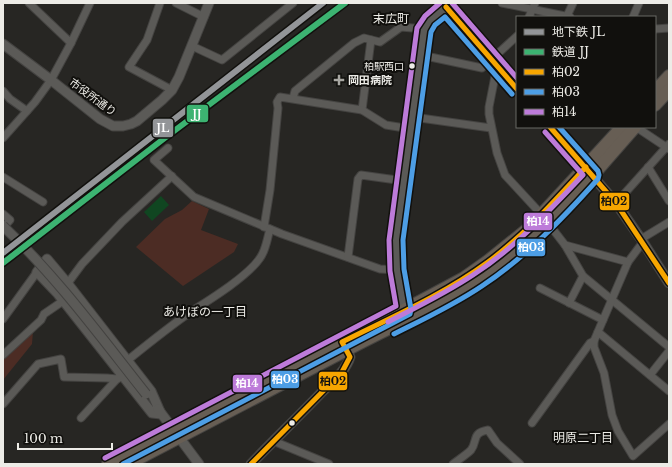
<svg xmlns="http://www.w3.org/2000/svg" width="672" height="467" font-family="'Libre Baskerville','Noto Sans JP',serif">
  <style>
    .green { fill: #4c2c24 }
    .water { fill: #104621 }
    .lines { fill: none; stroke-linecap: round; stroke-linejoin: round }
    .minor-casing { stroke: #444341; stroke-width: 9 }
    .tertiary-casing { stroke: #444341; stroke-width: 11 }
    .trunk-casing { stroke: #444341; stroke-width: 14 }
    .minor { stroke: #5b5a57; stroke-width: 7 }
    .tertiary { stroke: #5b5a57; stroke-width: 9 }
    .trunk { stroke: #675e54; stroke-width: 12 }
    .tertiary-bridge-casing { stroke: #444341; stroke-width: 11; stroke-linecap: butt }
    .tertiary-bridge { stroke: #5b5a57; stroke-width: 9 }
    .bus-1-casing { stroke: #11100d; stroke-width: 8 }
    .bus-2-casing { stroke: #11100d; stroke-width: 8 }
    .bus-3-casing { stroke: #11100d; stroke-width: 8 }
    .bus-1 { stroke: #f7a600; stroke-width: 5 }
    .bus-2 { stroke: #4d9ee5; stroke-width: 5 }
    .bus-3 { stroke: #bd7bd9; stroke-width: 5 }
    .rail-1-casing { stroke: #11100d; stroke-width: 9 }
    .rail-1 { stroke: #3cb371; stroke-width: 6 }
    .metro-1-casing { stroke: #11100d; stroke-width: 9 }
    .metro-1 { stroke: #939598; stroke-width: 6 }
    .bus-dot { fill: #edece7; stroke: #11100d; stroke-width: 1.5 }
    .poi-dot { fill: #a8a7a2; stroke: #11100d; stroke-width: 1.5 }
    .labels { text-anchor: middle; stroke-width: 4; stroke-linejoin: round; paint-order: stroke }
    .bus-label { font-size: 10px; fill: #edece7; stroke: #11100d; text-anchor: end }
    .poi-label { font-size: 11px; font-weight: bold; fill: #edece7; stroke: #11100d; text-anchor: start }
    .street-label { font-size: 11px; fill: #edece7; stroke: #11100d }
    .neighbourhood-label { font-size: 12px; fill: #edece7; stroke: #11100d }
    .line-badge { stroke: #11100d; stroke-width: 1.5 }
    .badge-label { font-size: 11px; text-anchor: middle; font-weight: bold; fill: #fff }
    .pale-badge-label { font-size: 11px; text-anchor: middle; font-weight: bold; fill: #111 }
  </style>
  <rect width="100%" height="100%" fill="#272623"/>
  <!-- green -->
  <g class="green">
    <path d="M 192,201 L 209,209 L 201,230 L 238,244 L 234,252 L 183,286 L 136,247 L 165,219 L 182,210 Z"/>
    <path d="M 33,331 L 32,344 L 3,380 L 3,359 Z"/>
  </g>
  <!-- water -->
  <path class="water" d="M 161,196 L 169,205 L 152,221 L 144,212 Z"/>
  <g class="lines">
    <defs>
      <g id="minor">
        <path d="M 29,3 L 71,43"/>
        <path d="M 160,3 L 147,40 L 129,67 L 172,90"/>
        <path d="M 176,3 L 204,17"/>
        <path d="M 502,3 L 570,17"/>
        <path d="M 567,16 L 573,3"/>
        <path d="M 529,17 L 535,3"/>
        <path d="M 633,17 L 639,3"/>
        <path d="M 655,29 L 669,28"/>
        <path d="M 192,46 L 222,60 L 293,3"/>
        <path d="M 421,55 L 482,68 L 517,36"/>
        <path d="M 497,66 L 489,107 L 489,114 L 497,153 L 505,175 L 542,215"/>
        <path d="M 3,91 L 10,99 L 27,111"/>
        <path d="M 293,98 L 295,91 L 354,43 L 364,38 L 380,42 L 401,27 L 424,29"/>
        <path d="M 362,110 L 371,40"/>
        <path d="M 413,117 L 491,128"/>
        <path d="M 636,127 L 669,149"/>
        <path d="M 3,138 L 35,102 L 51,80 L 71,43 L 90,3"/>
        <path d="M 168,148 L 154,160 L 194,197 L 282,234 L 380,269 L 397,270"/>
        <path d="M 648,167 L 669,201"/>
        <path d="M 3,177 L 43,202"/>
        <path d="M 616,203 L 669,144"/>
        <path d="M 3,214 L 10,220 L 3,228"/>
        <path d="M 548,223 L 565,245 L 583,276 L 669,347"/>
        <path d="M 264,227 L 270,190 L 278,108 L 277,102 L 280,97 L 362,110 L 386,125 L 411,129"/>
        <path d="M 641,239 L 669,222"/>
        <path d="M 644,243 L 640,246 L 628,262 L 603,320 L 594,341 L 594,347 L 604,373 L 612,415 L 618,431 L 633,456 L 669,424"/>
        <path d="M 565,245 L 628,262"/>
        <path d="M 348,257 L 358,179 L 361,175 L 404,181"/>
        <path d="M 65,287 L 82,264 L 122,222 L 172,176"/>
        <path d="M 540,288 L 603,320"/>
        <path d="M 569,303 L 583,276"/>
        <path d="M 3,319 L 37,272"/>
        <path d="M 598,332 L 669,391"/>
        <path d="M 3,355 L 41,320 L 44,314 L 63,301"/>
        <path d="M 128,360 C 149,343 170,326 192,311 C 211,299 248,276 260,258 C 266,250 267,239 270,229"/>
        <path d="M 650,375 L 669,351"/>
        <path d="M 3,404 L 38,364 L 61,359 L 64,377 L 107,378 L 117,379 L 123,376"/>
        <path d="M 81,418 L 117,379"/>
        <path d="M 532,423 L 590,343 L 594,341"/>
        <path d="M 276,439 L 278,443 L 329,464"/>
        <path d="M 453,464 C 458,460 466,455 471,450 C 478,441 471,433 488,430 L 497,443 L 520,464"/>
      </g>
      <g id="tertiary">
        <path d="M 446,7 L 517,89"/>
        <path d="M 3,44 L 51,80 L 100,119 L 113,126 L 123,126 L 131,124 L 137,121 L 162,100 L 172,90 L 179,77 L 209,3"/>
        <path d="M 550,127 L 616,203 L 641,239 L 669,283"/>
        <path d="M 47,259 L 68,284 L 151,391 L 161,414 L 152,413 L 58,294 L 37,272 Z"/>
        <path d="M 406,316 C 398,291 396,265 396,240 L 424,29 L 430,20 L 450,3"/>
        <path d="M 158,409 L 199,464"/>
        <path d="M 251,464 C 274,440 298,417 321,393 C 331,383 346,371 350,357 L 344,344"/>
      </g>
      <g id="trunk">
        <path d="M 655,91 L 669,76"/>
        <path d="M 655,105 L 669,90"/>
        <path d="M 108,464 L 404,310 L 464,278 L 488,261 L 529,228 L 622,127"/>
        <path d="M 128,464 C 204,425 280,385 356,345 C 406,319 458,297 504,262 C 554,224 594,173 635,127"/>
      </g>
    </defs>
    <!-- minor casing -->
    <use href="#minor" class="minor-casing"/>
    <!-- tertiary casing -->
    <use href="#tertiary" class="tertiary-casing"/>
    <!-- trunk casing -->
    <use href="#trunk" class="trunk-casing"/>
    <!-- minor -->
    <use href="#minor" class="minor"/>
    <!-- tertiary -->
    <use href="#tertiary" class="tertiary"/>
    <!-- trunk -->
    <use href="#trunk" class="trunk"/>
    <defs>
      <path id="tertiary-bridge" d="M 3,226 C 57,277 100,336 146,394"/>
    </defs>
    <!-- tertiary-bridge casing -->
    <use href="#tertiary-bridge" class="tertiary-bridge-casing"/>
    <!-- tertiary-bridge -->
    <use href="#tertiary-bridge" class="tertiary-bridge"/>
    <defs>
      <g id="bus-1">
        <path d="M 446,7 L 517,89"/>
        <path d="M 550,127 L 616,203 L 669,283"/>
        <path d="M 251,464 L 342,372 L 350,357 L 342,342 C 392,317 443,295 488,262 C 525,235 555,200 586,167"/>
      </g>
      <g id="bus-2">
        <path d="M 394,334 C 424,319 454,305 482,286 C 526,257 563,218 598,179 L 599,175 L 598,171 L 559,127"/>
        <path d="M 123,464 L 410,314 L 411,309 L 404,269 L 403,240 L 431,32 L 435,25 L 445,17 L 512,94"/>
      </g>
      <g id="bus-3">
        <path d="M 452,3 L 517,78"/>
        <path d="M 388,322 C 417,307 446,293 473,275 C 515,248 549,211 583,175 L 545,132"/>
        <path d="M 105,458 L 396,306 L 390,271 L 389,240 L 417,28 L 425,16 L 440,3"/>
      </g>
    </defs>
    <!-- bus-1 casing -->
    <use href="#bus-1" class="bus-1-casing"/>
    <!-- bus-2 casing -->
    <use href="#bus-2" class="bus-2-casing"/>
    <!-- bus-3 casing -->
    <use href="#bus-3" class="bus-3-casing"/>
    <!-- bus-1 -->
    <use href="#bus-1" class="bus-1"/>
    <!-- bus-2 -->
    <use href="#bus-2" class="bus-2"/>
    <!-- bus-3 -->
    <use href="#bus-3" class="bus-3"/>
    <defs>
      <path id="rail-1" d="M 3,263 L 166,137 L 345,3"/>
    </defs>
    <!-- rail-1 casing -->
    <use href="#rail-1" class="rail-1-casing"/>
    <!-- rail-1 -->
    <use href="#rail-1" class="rail-1"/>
    <defs>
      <path id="metro-1" d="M 3,253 L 323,3"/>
    </defs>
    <!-- metro-1 casing -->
    <use href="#metro-1" class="metro-1-casing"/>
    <!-- metro-1 -->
    <use href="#metro-1" class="metro-1"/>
  </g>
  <!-- markers -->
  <g class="bus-dot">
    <circle cx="412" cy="66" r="3.5"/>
    <circle cx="292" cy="423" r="3.5"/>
  </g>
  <path class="poi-dot" d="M337 74h4v4h4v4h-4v4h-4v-4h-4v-4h4z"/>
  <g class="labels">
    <!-- bus labels -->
    <g class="bus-label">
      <text x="404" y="70">柏駅西口</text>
    </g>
    <!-- poi labels -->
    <g class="poi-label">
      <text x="348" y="84">岡田病院</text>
    </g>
    <!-- street labels -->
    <g class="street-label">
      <text transform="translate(93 97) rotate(36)" y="4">市役所通り</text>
    </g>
    <!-- neighbourhood labels -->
    <g class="neighbourhood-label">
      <text x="391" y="23">末広町</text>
      <text x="205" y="316">あけぼの一丁目</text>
      <text x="583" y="442">明原二丁目</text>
    </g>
  </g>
  <g class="line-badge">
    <rect x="186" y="104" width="23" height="19" rx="4" fill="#3cb371"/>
    <rect x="152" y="118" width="22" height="20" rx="4" fill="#939598"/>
    <rect x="599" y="192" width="31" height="19" rx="4" fill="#f7a600"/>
    <rect x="523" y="212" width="30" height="19" rx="4" fill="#bd7bd9"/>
    <rect x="516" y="238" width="30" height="19" rx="4" fill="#4d9ee5"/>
    <rect x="270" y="370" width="30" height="19" rx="4" fill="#4d9ee5"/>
    <rect x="318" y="371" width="30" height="20" rx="4" fill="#f7a600"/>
    <rect x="232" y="374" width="31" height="19" rx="4" fill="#bd7bd9"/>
  </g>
  <g class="badge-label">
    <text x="197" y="118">JJ</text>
    <text x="163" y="132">JL</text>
    <text x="538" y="225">柏14</text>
    <text x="531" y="251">柏03</text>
    <text x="285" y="383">柏03</text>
    <text x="247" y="387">柏14</text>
  </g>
  <g class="pale-badge-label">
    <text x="614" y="205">柏02</text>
    <text x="333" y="385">柏02</text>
  </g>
  <!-- border -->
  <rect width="672" height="467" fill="none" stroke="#edece7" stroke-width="8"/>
  <!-- legend -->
  <rect x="516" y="16" width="140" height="112" fill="#11100d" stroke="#696864"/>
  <rect x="524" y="29" width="20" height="6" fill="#939598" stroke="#696864"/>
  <text x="552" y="36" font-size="12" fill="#edece7">地下鉄 JL</text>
  <rect x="524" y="49" width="20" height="6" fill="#3cb371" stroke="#696864"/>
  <text x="552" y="56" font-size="12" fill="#edece7">鉄道 JJ</text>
  <rect x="524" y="69" width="20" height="6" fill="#f7a600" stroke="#696864"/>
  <text x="552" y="76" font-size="12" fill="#edece7">柏02</text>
  <rect x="524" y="89" width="20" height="6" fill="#4d9ee5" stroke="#696864"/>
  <text x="552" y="96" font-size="12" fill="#edece7">柏03</text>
  <rect x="524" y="109" width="20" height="6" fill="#bd7bd9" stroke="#696864"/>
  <text x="552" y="116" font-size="12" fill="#edece7">柏14</text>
  <!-- scale -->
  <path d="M18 443v6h94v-6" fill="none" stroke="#edece7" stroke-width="2"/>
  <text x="24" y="443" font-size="12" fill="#edece7" stroke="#11100d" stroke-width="3" paint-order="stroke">100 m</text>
</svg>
